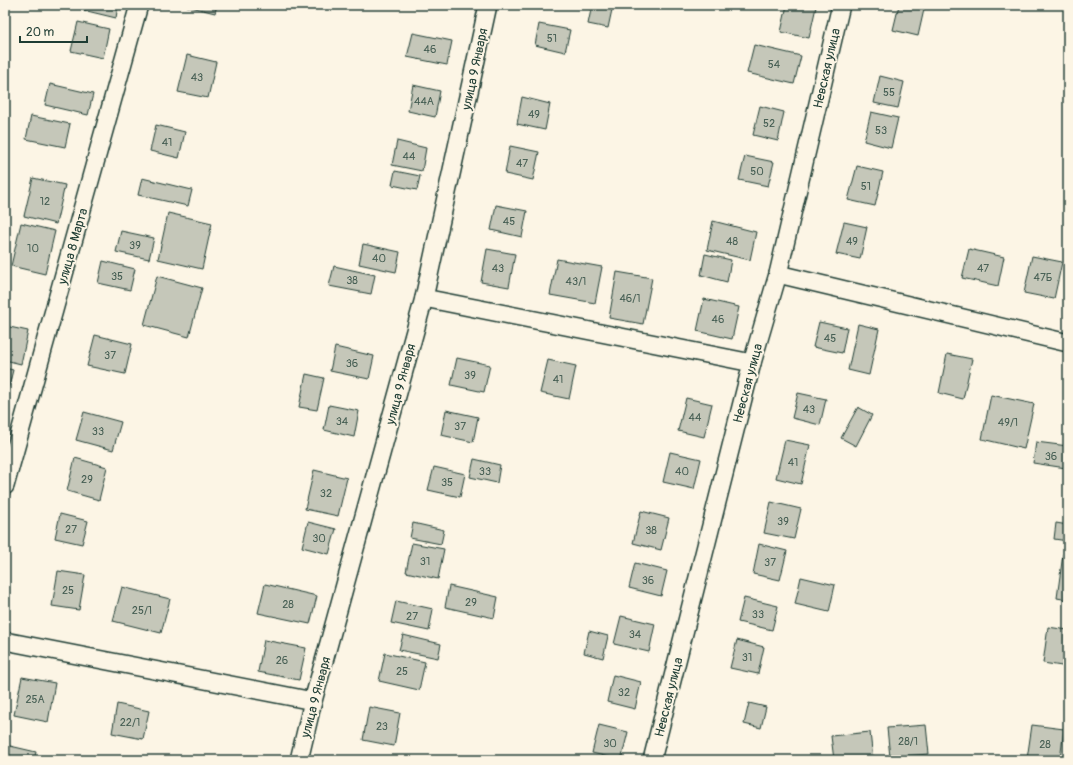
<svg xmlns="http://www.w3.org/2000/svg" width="1073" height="765" font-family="Pangolin,sans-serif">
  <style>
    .building { fill: #c5c7b9; stroke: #1f3d34 }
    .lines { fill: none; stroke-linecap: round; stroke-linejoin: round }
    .minor-casing { stroke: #1f3d34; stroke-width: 20 }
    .minor { stroke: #fcf5e5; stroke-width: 17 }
    .labels { text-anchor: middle; stroke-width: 4; stroke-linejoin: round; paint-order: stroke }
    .number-label { font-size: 11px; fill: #486055 }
    .street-label { font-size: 13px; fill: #1f3d34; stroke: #fcf5e5 }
  </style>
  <rect width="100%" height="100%" fill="#fcf5e5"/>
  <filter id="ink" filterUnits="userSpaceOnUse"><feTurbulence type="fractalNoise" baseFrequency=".025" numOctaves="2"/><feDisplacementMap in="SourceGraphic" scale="8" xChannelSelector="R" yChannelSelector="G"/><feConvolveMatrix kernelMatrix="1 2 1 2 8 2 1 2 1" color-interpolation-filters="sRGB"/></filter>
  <g filter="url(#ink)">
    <!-- building -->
    <g class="building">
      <path d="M 84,5 L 118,5 L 116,18 L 83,10 Z"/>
      <path d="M 188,5 L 217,5 L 215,13 L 187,6 Z"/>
      <path d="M 592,5 L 613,5 L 608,28 L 588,24 Z"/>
      <path d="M 787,5 L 809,5 L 816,7 L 809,38 L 781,32 Z"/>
      <path d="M 899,5 L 925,5 L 918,36 L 893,30 Z"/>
      <path d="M 78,22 L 109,29 L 103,58 L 71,51 Z"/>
      <path d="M 539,24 L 570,30 L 565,52 L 535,45 Z"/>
      <path d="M 413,33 L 452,41 L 447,65 L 407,57 Z"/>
      <path d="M 754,45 L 801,56 L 794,84 L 747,73 Z"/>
      <path d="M 187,55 L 216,62 L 208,98 L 178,92 Z"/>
      <path d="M 880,76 L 904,82 L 898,108 L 874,103 Z"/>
      <path d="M 50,84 L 93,94 L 88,115 L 45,105 Z"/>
      <path d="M 413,85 L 440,91 L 435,117 L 408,111 Z"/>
      <path d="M 522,97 L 550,104 L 545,130 L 517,124 Z"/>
      <path d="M 760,106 L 784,112 L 778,141 L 753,135 Z"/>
      <path d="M 871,112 L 898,118 L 891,148 L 864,141 Z"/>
      <path d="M 31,116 L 70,124 L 65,147 L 26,139 Z"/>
      <path d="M 156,125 L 185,132 L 179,158 L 150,151 Z"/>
      <path d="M 397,141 L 426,148 L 422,171 L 392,165 Z"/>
      <path d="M 510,146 L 539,152 L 533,180 L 505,174 Z"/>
      <path d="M 745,156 L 774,162 L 768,186 L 739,180 Z"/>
      <path d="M 857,166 L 883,172 L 875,206 L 848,200 Z"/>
      <path d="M 395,171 L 420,176 L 417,190 L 392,185 Z"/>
      <path d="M 33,178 L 65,185 L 56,224 L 24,216 Z"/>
      <path d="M 142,178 L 192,190 L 188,206 L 138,195 Z"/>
      <path d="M 496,205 L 527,211 L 522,237 L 491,230 Z"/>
      <path d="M 168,213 L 212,223 L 202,269 L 158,259 Z"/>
      <path d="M 713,221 L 756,232 L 750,260 L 707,250 Z"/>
      <path d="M 844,222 L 867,227 L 860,259 L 836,254 Z"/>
      <path d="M 21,223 L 55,231 L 45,274 L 11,266 Z"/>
      <path d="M 121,231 L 154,238 L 149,259 L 116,252 Z"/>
      <path d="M 363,244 L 400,252 L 396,272 L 359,264 Z"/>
      <path d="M 487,249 L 515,254 L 509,287 L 481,282 Z"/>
      <path d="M 969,249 L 1004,257 L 998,286 L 962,278 Z"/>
      <path d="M 705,254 L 731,260 L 727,282 L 701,275 Z"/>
      <path d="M 1032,256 L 1062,262 L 1054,299 L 1024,293 Z"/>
      <path d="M 557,259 L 602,267 L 595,303 L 550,295 Z"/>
      <path d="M 103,261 L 135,269 L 130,290 L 98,283 Z"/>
      <path d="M 334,266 L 375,275 L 371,294 L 329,286 Z"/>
      <path d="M 617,272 L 652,278 L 643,324 L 609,318 Z"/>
      <path d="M 157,276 L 202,288 L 189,337 L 144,325 Z"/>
      <path d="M 704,299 L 739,307 L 732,339 L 697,331 Z"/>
      <path d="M 819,322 L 847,328 L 842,353 L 813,347 Z"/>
      <path d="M 858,324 L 879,329 L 869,375 L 848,370 Z"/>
      <path d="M 5,326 L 28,331 L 21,364 L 5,360 Z"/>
      <path d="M 95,335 L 132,344 L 125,374 L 87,366 Z"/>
      <path d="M 335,347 L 374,356 L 369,379 L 330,371 Z"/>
      <path d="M 947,354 L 972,359 L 963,399 L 939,393 Z"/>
      <path d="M 457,358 L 490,365 L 484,392 L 451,385 Z"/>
      <path d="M 548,360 L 576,366 L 569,399 L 540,393 Z"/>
      <path d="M 5,368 L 13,370 L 7,394 L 5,394 Z"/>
      <path d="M 306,374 L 324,378 L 317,410 L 299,407 Z"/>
      <path d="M 798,393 L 826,399 L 820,425 L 792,418 Z"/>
      <path d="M 991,395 L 1034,404 L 1024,449 L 982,439 Z"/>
      <path d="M 686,398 L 712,404 L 704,437 L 678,431 Z"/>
      <path d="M 329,405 L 359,411 L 354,437 L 324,430 Z"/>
      <path d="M 858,407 L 872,415 L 856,446 L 841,438 Z"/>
      <path d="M 446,410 L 478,417 L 473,442 L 441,435 Z"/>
      <path d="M 84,412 L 121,422 L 113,450 L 76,440 Z"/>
      <path d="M 785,440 L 810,445 L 801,484 L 776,478 Z"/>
      <path d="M 1036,442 L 1068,446 L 1066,468 L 1033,463 Z"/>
      <path d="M 670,452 L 701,459 L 694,489 L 663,482 Z"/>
      <path d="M 75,458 L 107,467 L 99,500 L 67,491 Z"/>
      <path d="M 474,459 L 500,465 L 497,483 L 470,477 Z"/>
      <path d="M 434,467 L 465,474 L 460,497 L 428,490 Z"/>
      <path d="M 314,470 L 347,478 L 338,516 L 305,509 Z"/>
      <path d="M 771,502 L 801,509 L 794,539 L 764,533 Z"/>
      <path d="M 641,511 L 669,518 L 661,550 L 633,543 Z"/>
      <path d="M 60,514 L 88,521 L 82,544 L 55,538 Z"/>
      <path d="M 308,522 L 336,529 L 329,554 L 302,547 Z"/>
      <path d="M 413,523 L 444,530 L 441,544 L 410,538 Z"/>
      <path d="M 1056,523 L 1068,525 L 1068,541 L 1054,539 Z"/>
      <path d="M 412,543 L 444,549 L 438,579 L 406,572 Z"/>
      <path d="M 759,544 L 787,551 L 780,580 L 753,574 Z"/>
      <path d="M 1063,554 L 1068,555 L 1068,600 L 1057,598 Z"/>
      <path d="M 635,563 L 667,571 L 661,596 L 629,588 Z"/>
      <path d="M 58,571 L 85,575 L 79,610 L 52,606 Z"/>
      <path d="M 801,577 L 835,585 L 829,612 L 795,604 Z"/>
      <path d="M 265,584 L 317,596 L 310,624 L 258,613 Z"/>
      <path d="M 449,586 L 498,597 L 494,618 L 445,607 Z"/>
      <path d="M 122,587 L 170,599 L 161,633 L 113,621 Z"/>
      <path d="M 744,598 L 778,606 L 772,630 L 738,622 Z"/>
      <path d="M 396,601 L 433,609 L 429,631 L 391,623 Z"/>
      <path d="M 621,616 L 655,624 L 649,652 L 614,644 Z"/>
      <path d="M 1048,627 L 1068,630 L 1068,667 L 1043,663 Z"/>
      <path d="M 589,631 L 608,636 L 603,658 L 584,653 Z"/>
      <path d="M 403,635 L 441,644 L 438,658 L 399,650 Z"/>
      <path d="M 264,640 L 306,648 L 299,680 L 258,672 Z"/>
      <path d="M 737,640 L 764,647 L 758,674 L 730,668 Z"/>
      <path d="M 385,653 L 425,662 L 419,690 L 379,681 Z"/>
      <path d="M 613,675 L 641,682 L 635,709 L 607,702 Z"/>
      <path d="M 22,677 L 55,683 L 48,722 L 14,715 Z"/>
      <path d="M 749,703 L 766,707 L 761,728 L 744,724 Z"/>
      <path d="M 117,704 L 149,711 L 143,739 L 112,733 Z"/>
      <path d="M 369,707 L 400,713 L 394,746 L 363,740 Z"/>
      <path d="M 599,725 L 628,732 L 621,760 L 592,753 Z"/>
      <path d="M 926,725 L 929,754 L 890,757 L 887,728 Z"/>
      <path d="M 1032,725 L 1064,729 L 1060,760 L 1027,759 Z"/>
      <path d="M 870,732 L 873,760 L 834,760 L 831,736 Z"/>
      <path d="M 6,745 L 36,752 L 34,760 L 5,760 L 5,751 Z"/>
      <path d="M 708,757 L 722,760 L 707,760 Z"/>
    </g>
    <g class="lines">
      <defs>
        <g id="minor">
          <path d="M 778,274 L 1068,343"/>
          <path d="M 424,298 L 752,363"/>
          <path d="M 5,486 L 139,5"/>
          <path d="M 5,641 L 313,701"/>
          <path d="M 299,760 L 313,701 L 424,298 L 488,5"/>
          <path d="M 652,760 L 752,363 L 778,274 L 841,5"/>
        </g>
      </defs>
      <!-- minor casing -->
      <use href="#minor" class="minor-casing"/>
      <!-- minor -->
      <use href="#minor" class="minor"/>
    </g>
  </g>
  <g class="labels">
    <!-- number labels -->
    <g class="number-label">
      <text x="552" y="42">51</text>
      <text x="430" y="53">46</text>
      <text x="774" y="68">54</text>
      <text x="197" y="81">43</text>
      <text x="889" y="96">55</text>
      <text x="424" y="105">44А</text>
      <text x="534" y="118">49</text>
      <text x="769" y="127">52</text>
      <text x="881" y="134">53</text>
      <text x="167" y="146">41</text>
      <text x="409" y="160">44</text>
      <text x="522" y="167">47</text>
      <text x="757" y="175">50</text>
      <text x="866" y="190">51</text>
      <text x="45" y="205">12</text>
      <text x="509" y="225">45</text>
      <text x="732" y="245">48</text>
      <text x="852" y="245">49</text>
      <text x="135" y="249">39</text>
      <text x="33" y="252">10</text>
      <text x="379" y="262">40</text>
      <text x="498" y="272">43</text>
      <text x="983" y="272">47</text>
      <text x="117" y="280">35</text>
      <text x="1043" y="281">47Б</text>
      <text x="352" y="284">38</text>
      <text x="576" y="285">43/1</text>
      <text x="630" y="302">46/1</text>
      <text x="718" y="323">46</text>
      <text x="830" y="342">45</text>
      <text x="110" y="359">37</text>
      <text x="352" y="367">36</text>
      <text x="470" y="379">39</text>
      <text x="558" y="383">41</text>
      <text x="809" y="413">43</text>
      <text x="695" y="421">44</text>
      <text x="342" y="425">34</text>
      <text x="1008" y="426">49/1</text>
      <text x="460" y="430">37</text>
      <text x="98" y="435">33</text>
      <text x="1051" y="460">36</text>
      <text x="793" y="466">41</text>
      <text x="485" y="475">33</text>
      <text x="682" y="475">40</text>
      <text x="87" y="483">29</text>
      <text x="447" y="486">35</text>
      <text x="326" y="497">32</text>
      <text x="783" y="525">39</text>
      <text x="71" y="533">27</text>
      <text x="651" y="534">38</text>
      <text x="319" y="542">30</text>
      <text x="425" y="565">31</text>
      <text x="770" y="566">37</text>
      <text x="648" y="584">36</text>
      <text x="68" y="594">25</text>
      <text x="471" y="606">29</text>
      <text x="288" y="608">28</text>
      <text x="142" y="614">25/1</text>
      <text x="758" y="618">33</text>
      <text x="412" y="620">27</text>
      <text x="635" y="638">34</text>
      <text x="747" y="661">31</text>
      <text x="282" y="664">26</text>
      <text x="402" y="675">25</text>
      <text x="624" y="696">32</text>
      <text x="35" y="703">25А</text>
      <text x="130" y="726">22/1</text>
      <text x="382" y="730">23</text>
      <text x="908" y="745">28/1</text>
      <text x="610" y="747">30</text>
      <text x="1045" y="748">28</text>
    </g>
    <!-- street labels -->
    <g class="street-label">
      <text transform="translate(826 68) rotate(-77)" y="5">Невская улица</text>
      <text transform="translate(474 69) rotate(-78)" y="5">улица 9 Января</text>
      <text transform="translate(72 246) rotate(-74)" y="5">улица 8 Марта</text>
      <text transform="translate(747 383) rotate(-75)" y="5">Невская улица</text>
      <text transform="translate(400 384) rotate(-75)" y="5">улица 9 Января</text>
      <text transform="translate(315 697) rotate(-75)" y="5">улица 9 Января</text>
      <text transform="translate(668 697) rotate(-76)" y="5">Невская улица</text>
    </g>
  </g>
  <!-- margin -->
  <rect width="1073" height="765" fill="none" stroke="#fcf5e5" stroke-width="20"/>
  <rect x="10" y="10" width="1053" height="745" fill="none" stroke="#1f3d34" stroke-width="1.5" filter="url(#ink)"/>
  <!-- scale -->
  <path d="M20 36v6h67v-6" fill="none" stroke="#1f3d34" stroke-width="2"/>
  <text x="26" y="36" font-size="12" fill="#1f3d34" stroke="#fcf5e5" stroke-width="3" paint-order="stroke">20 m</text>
</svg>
